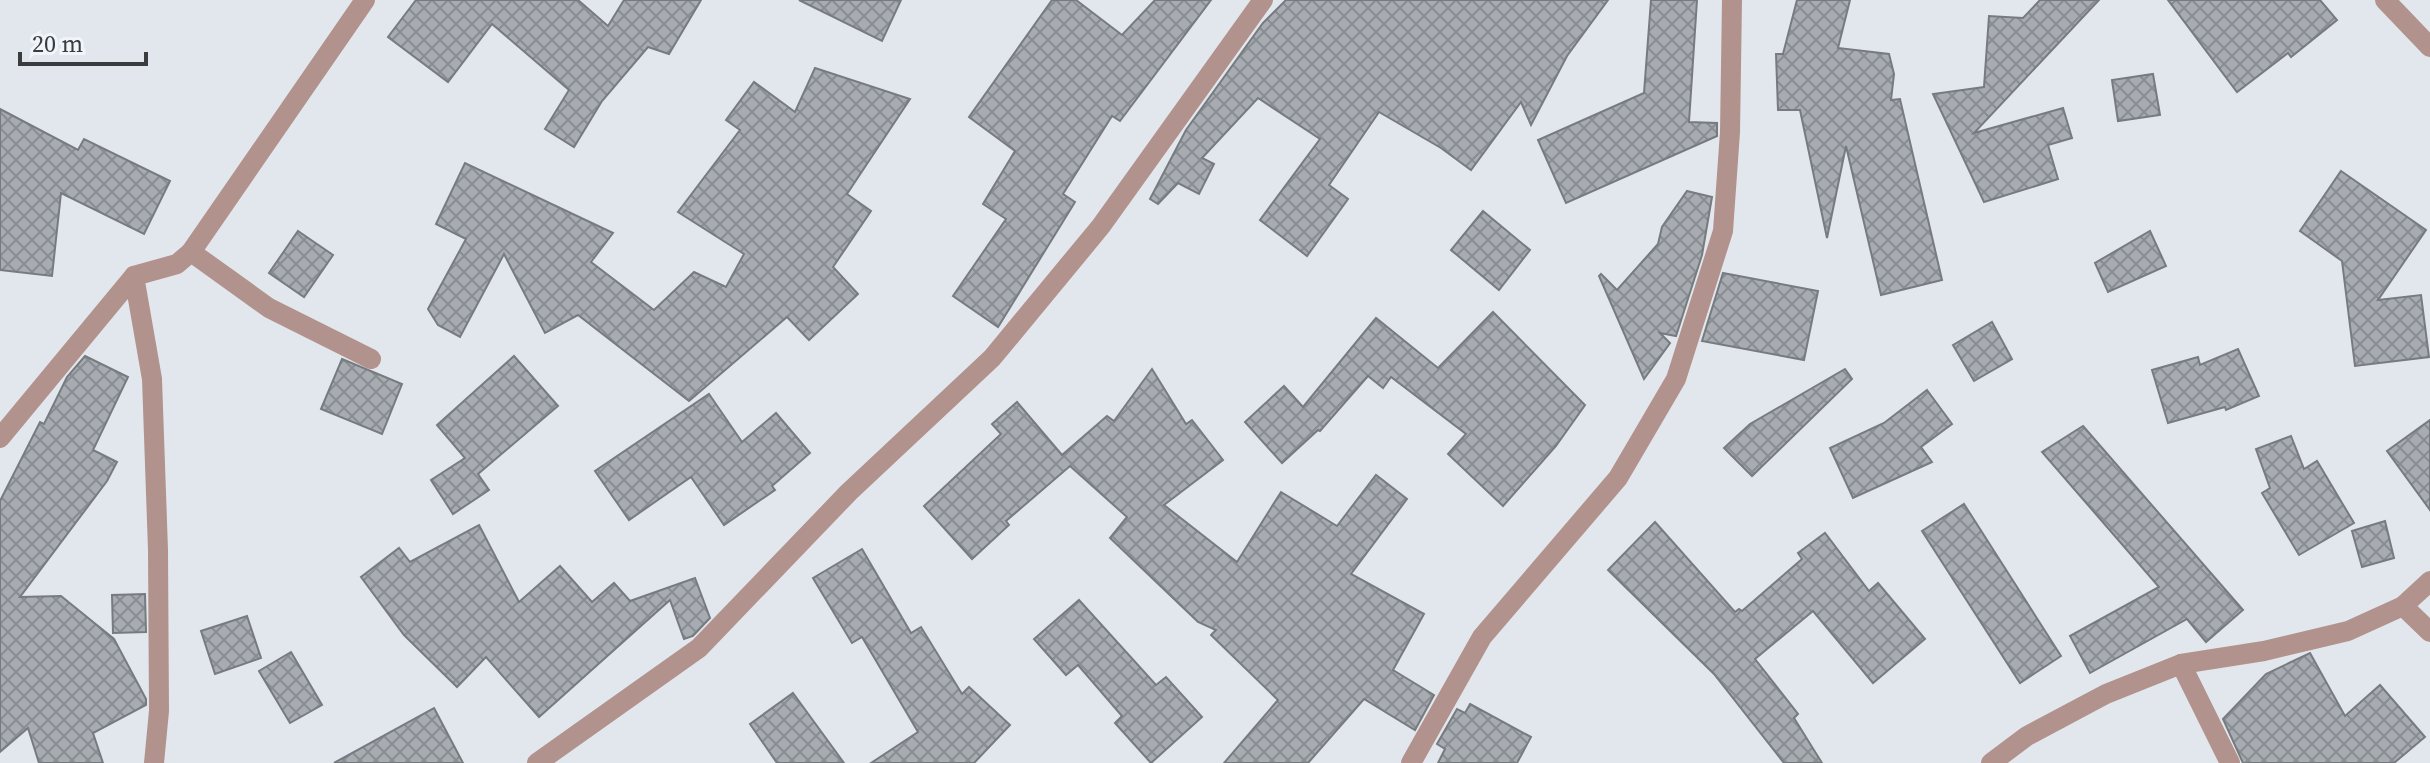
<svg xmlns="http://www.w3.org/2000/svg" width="2430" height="763" font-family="'Source Serif 4',serif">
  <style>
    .building { fill: url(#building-cross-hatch); stroke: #767b80; stroke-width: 2 }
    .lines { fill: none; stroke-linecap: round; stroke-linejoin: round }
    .minor { stroke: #b2928c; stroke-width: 20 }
  </style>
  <defs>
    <pattern id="building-cross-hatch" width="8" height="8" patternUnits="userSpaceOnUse" patternTransform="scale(2)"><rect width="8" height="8" fill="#a7acb2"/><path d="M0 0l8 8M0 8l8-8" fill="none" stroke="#898d92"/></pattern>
  </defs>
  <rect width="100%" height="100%" fill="#e2e7ee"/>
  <!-- building -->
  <g class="building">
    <path d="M 416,0 L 578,0 L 608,26 L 624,0 L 701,0 L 669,54 L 648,47 L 602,101 L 574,147 L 545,129 L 569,90 L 492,24 L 448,82 L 388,37 Z"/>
    <path d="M 799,0 L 901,0 L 882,41 Z"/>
    <path d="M 1052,0 L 1076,0 L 1122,35 L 1155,0 L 1211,0 L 1120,121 L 1112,116 L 1063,194 L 1075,202 L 998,327 L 953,296 L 1006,219 L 983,204 L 1015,151 L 969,117 Z"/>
    <path d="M 1286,0 L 1608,0 L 1567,56 L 1531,125 L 1521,102 L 1471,170 L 1441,148 L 1379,112 L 1329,185 L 1348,199 L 1307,256 L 1260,220 L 1320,139 L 1258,98 L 1202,158 L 1214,164 L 1199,194 L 1178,183 L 1158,204 L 1150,199 L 1186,130 L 1263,23 Z"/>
    <path d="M 1651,0 L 1697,0 L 1689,122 L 1717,123 L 1717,136 L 1566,203 L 1538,140 L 1644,93 Z"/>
    <path d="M 1797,0 L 1850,0 L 1838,48 L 1889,54 L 1894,74 L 1891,100 L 1900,99 L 1942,280 L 1881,295 L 1846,146 L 1827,238 L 1800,110 L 1778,110 L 1776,54 L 1783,54 Z"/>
    <path d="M 2040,0 L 2099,0 L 1974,133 L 2063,108 L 2072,138 L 2048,145 L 2058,179 L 1984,202 L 1933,94 L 1984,87 L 1989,16 L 2023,18 Z"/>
    <path d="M 2168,0 L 2320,0 L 2337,20 L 2291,57 L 2288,53 L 2237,92 Z"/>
    <path d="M 815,68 L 910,99 L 847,194 L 871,211 L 833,267 L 858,294 L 809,340 L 787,317 L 689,401 L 578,315 L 545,333 L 504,254 L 460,337 L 438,325 L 428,309 L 466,239 L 436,224 L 465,163 L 613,233 L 591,262 L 654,310 L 694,272 L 726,287 L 744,254 L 678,212 L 740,130 L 726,120 L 754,82 L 795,112 Z"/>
    <path d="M 2153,74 L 2160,115 L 2118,121 L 2112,80 Z"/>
    <path d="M 0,109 L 78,150 L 84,139 L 170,181 L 144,234 L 61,193 L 52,276 L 0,270 Z"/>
    <path d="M 2341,171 L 2426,230 L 2378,300 L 2421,295 L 2429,357 L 2355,366 L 2342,261 L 2300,231 Z"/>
    <path d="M 1687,191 L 1712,197 L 1702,255 L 1676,336 L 1660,333 L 1670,343 L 1644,379 L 1599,276 L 1601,274 L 1617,290 L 1658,244 L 1662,227 Z"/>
    <path d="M 1483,211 L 1530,250 L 1499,290 L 1451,250 Z"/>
    <path d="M 298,231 L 333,255 L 304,297 L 269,273 Z"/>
    <path d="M 2150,231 L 2166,266 L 2108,292 L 2095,263 Z"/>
    <path d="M 1723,273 L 1818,291 L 1804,360 L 1702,341 Z"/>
    <path d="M 1493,312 L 1585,405 L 1556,446 L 1503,506 L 1448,454 L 1466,434 L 1391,377 L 1383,388 L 1368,376 L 1320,431 L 1318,430 L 1282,463 L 1245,422 L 1284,386 L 1303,407 L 1376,318 L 1438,368 Z"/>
    <path d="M 1992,322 L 2012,359 L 1974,381 L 1953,345 Z"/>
    <path d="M 2238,349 L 2259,396 L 2226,410 L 2225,407 L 2168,423 L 2152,370 L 2198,357 L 2200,365 Z"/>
    <path d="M 85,356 L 128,377 L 93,450 L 117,462 L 107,481 L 20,597 L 61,596 L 114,639 L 146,699 L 146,705 L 93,733 L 103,763 L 39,763 L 28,728 L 0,752 L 0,501 L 40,422 L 44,424 L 67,377 Z"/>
    <path d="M 514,356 L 558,406 L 478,474 L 489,490 L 453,514 L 431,480 L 465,458 L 437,425 Z"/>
    <path d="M 342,359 L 402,384 L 382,434 L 321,409 Z"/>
    <path d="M 1152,369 L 1186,424 L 1192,420 L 1223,460 L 1164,505 L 1237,562 L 1281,492 L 1337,526 L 1376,475 L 1407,499 L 1351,574 L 1424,614 L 1393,670 L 1434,695 L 1415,730 L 1364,699 L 1308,763 L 1224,763 L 1278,700 L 1211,635 L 1216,630 L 1198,622 L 1110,538 L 1127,517 L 1070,466 L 1006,521 L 1009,525 L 972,559 L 924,506 L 1001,434 L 992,424 L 1017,402 L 1062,455 L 1107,416 L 1114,421 Z"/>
    <path d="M 1845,369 L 1852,379 L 1752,476 L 1724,448 L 1750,424 Z"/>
    <path d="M 1927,390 L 1952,424 L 1921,447 L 1932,462 L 1853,498 L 1830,448 L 1884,423 Z"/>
    <path d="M 709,394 L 742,442 L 776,413 L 810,453 L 772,486 L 775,490 L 724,525 L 691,477 L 629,520 L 595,471 Z"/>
    <path d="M 2430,420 L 2430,510 L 2387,451 Z"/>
    <path d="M 2083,426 L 2243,610 L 2206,642 L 2187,619 L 2090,673 L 2070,636 L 2159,587 L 2042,452 Z"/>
    <path d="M 2291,436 L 2304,469 L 2317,461 L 2354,523 L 2299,555 L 2262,493 L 2270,488 L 2256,449 Z"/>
    <path d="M 1964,504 L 2061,656 L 2020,683 L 1922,531 Z"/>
    <path d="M 2385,521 L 2394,558 L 2362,567 L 2352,531 Z"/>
    <path d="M 1655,522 L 1735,612 L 1739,609 L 1742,611 L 1802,559 L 1798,553 L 1825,533 L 1869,591 L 1878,583 L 1925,639 L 1873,683 L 1813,611 L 1755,659 L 1798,714 L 1794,718 L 1822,763 L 1784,763 L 1714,674 L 1608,570 Z"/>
    <path d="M 479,525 L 519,602 L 560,566 L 592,602 L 614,583 L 630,601 L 695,578 L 710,618 L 693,636 L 684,639 L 670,600 L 539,717 L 486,657 L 457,687 L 404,635 L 361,577 L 399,548 L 410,562 Z"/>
    <path d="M 862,549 L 911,633 L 921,627 L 962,694 L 969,687 L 1010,725 L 974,763 L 871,763 L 918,732 L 862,637 L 852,643 L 813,578 Z"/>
    <path d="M 145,594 L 146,632 L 113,633 L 112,595 Z"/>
    <path d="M 1079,600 L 1156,685 L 1166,677 L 1202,717 L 1151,763 L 1115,723 L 1122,716 L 1078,665 L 1066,675 L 1034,639 Z"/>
    <path d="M 247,616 L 261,658 L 215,674 L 201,631 Z"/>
    <path d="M 291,652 L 322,705 L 290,723 L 259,671 Z"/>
    <path d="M 2310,653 L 2345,716 L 2380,685 L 2425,737 L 2394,763 L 2243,763 L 2223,719 L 2266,674 Z"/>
    <path d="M 793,693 L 844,763 L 777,763 L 750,724 Z"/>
    <path d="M 1470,704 L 1531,737 L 1517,763 L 1438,763 L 1445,749 L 1437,744 L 1457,709 L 1465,713 Z"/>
    <path d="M 434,708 L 463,763 L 334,763 Z"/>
  </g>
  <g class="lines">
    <!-- minor -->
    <g class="minor">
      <path d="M 2385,0 L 2430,47"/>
      <path d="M 191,252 L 365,0"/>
      <path d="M 0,438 L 134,276"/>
      <path d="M 2403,606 L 2430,632"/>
      <path d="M 2181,664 L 2230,763"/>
      <path d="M 154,763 L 159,711 L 158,550 L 152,379 L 134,276 L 177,264 L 191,252 L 269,308 L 371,359"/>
      <path d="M 537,763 L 699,648 L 849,492 L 992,358 L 1101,226 L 1263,0"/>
      <path d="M 1411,763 L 1482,637 L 1618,478 L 1676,379 L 1723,231 L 1730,132 L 1732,0"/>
      <path d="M 1991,763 L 2027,736 L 2106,694 L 2181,664 L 2264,651 L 2348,631 L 2403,606 L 2430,581"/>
    </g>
  </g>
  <!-- scale -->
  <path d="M20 52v12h126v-12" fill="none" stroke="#3a3c3e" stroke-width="4"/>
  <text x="32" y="52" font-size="24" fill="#3a3c3e" stroke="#eff5fb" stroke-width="6" paint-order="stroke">20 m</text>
</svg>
